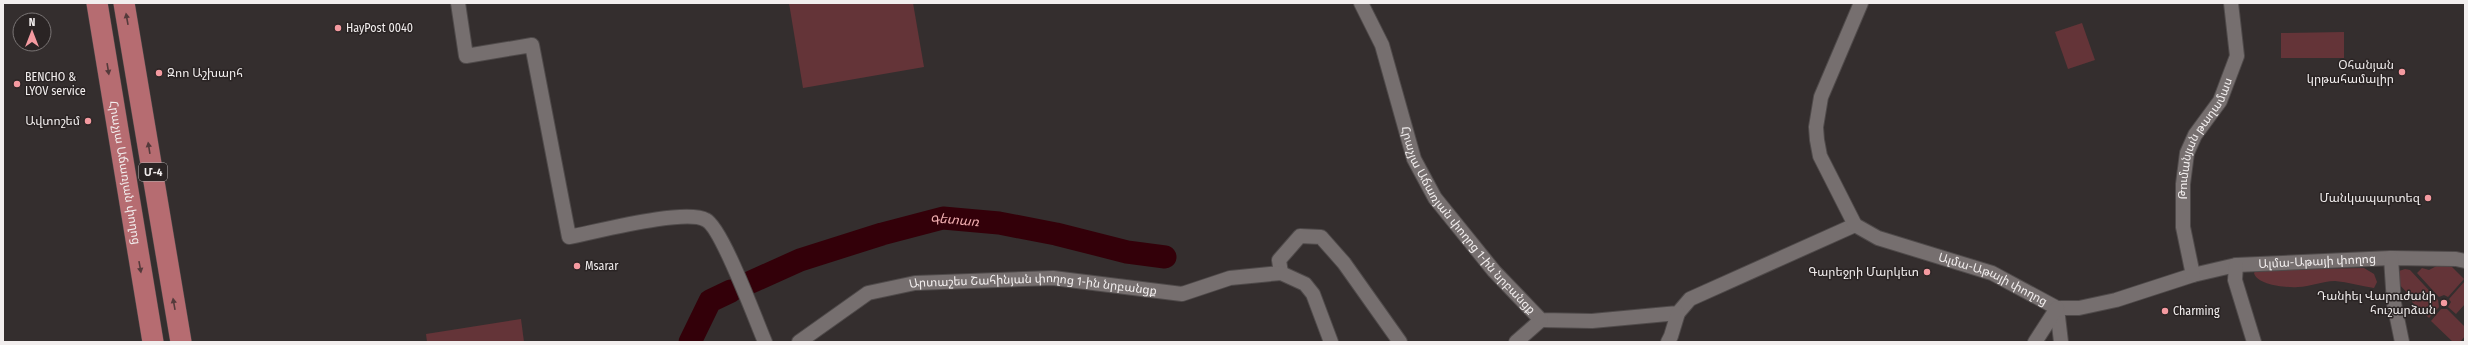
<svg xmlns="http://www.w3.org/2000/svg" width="2468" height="345" font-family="'Fira Sans Condensed','Noto Sans Armenian',sans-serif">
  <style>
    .green { fill: #643438 }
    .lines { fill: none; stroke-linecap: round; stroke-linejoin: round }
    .river { stroke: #330009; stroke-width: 23 }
    .minor-casing { stroke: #4f4a4a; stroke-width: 16 }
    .highway-casing { stroke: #4f4a4a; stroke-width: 22 }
    .minor { stroke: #766f6f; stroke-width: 14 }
    .highway { stroke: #b66c71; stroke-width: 21 }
    .oneway { fill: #543a3b }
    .poi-dot { fill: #f49aa0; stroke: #2a2424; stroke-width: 1.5 }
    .labels { text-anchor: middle; stroke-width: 3; stroke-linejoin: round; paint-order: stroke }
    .shield { fill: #2a2424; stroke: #b6b1b1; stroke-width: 1 }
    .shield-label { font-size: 11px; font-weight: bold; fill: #f2eeee }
    .poi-label { font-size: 12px; fill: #f2eeee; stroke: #2a2424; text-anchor: start }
    .street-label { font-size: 12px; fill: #f2eeee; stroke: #2a2424 }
    .water-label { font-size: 13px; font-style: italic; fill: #f2aeb1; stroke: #2a2424 }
  </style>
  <rect width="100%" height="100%" fill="#342e2e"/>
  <!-- green -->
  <g class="green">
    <path d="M 789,3 L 913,3 L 924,67 L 803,88 Z"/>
    <path d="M 2082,23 L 2095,60 L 2068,69 L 2055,32 Z"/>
    <path d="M 2344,32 L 2344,58 L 2281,58 L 2281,33 Z"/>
    <path d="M 2446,261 L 2464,279 L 2448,297 L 2444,295 L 2439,297 L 2417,273 L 2422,268 L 2429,270 Z"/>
    <path d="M 2364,268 L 2374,274 L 2377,282 L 2374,288 C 2361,286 2348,282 2335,281 C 2322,281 2310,287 2298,287 C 2287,288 2257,285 2254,273 L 2256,270 Z"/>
    <path d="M 2405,269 L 2410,270 L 2438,300 L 2439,307 L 2429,318 L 2412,302 L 2413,299 L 2396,281 L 2399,271 Z"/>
    <path d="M 2465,281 L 2465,304 L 2456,314 L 2448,307 L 2451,302 L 2449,299 Z"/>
    <path d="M 2441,309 L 2447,309 L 2465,327 L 2465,336 L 2460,342 L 2453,342 L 2431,321 Z"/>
    <path d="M 521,319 L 524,342 L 427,342 L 426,334 Z"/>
  </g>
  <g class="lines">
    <!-- river -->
    <g class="river">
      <path id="s1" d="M 751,282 L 800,260 L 882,234 L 943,218 L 999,223 L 1056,234 L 1127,252 L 1165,257"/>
      <path d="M 690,342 L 710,301 L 731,291"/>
    </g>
    <defs>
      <g id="minor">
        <path d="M 458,3 L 466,56 L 532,45 L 569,237 C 596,232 685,208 706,220 C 722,228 756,321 765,342"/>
        <path id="s2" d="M 1361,3 L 1382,45 L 1414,159 L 1435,198 L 1494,271 L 1541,320 L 1592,321 L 1678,313 L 1690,299 L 1855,225"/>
        <path id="s3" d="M 1861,3 L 1821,97 L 1816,127 L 1817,140 L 1820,156 L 1855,225 L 1878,238 L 1992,273 L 2057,308 L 2079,308 L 2116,300 L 2193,275 L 2236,265 L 2391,258 L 2456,259 L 2465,261"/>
        <path d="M 2391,258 L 2394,303 L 2402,342"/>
        <path d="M 2236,265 L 2235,280 L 2254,342"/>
        <path d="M 1281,273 L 1279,260 L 1300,236 L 1321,237 L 1344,263 L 1400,342"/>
        <path id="s4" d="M 2193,275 L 2183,227 L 2183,184 L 2187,153 L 2195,135 L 2220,101 L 2237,56 L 2231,3"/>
        <path d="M 2057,308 L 2061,342"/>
        <path id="s5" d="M 799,342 L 868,293 L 915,283 L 1053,278 L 1182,294 L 1230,278 L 1281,273 L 1305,284 L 1313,294 L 1331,342"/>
        <path d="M 1516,342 L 1541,320"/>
        <path d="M 1668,342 L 1671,336 L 1678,313"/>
        <path d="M 2035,342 L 2057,308"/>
      </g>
      <g id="highway">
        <path id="s6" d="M 97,3 L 153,342"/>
        <path d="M 124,3 L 181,342"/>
      </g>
    </defs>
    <!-- minor casing -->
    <use href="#minor" class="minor-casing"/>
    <!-- highway casing -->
    <use href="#highway" class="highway-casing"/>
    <!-- minor -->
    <use href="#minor" class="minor"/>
    <!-- highway -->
    <use href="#highway" class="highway"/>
  </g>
  <!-- one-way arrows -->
  <defs><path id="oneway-solid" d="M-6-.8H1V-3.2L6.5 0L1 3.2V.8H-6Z"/></defs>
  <g class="oneway">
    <use href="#oneway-solid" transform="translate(127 19) rotate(-100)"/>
    <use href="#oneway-solid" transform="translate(108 69) rotate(81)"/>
    <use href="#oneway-solid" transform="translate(149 148) rotate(-99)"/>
    <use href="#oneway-solid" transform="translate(140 267) rotate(80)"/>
    <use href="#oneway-solid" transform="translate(174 304) rotate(-100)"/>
  </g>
  <!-- markers -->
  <g class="poi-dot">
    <circle cx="338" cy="28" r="4"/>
    <circle cx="2402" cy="72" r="4"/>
    <circle cx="159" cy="73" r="4"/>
    <circle cx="17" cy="84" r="4"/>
    <circle cx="88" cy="121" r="4"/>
    <circle cx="2428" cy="198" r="4"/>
    <circle cx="577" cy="266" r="4"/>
    <circle cx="1927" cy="272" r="4"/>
    <circle cx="2444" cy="303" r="4"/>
    <circle cx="2165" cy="311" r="4"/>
  </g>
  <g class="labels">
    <!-- shield labels -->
    <rect class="shield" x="139" y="163" width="28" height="18" rx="3"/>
    <g class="shield-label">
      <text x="153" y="176">Մ-4</text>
    </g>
    <!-- poi labels -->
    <g class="poi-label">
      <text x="346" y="32">HayPost 0040</text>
      <text x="2394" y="69" text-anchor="end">Օհանյան<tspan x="2394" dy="14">կրթահամալիր</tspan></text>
      <text x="167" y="77">Զոո Աշխարհ</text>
      <text x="25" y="81">BENCHO &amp;<tspan x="25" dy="14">LYOV service</tspan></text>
      <text x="80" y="125" text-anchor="end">Ավտոշեմ</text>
      <text x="2420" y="202" text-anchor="end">Մանկապարտեզ</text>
      <text x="585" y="270">Msarar</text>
      <text x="1919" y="276" text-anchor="end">Գարեջրի Մարկետ</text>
      <text x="2436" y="300" text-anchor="end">Դանիել Վարուժանի<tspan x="2436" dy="14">հուշարձան</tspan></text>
      <text x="2173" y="315">Charming</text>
    </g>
    <!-- street labels -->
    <g class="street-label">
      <text dy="4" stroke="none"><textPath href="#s4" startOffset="143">Թումանյան թաղամաս</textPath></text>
      <text dy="4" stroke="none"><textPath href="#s6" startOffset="172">Հրաչյա Աճառյան փողոց</textPath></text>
      <text dy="4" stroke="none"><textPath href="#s2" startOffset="246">Հրաչյա Աճառյան փողոց 1-ին նրբանցք</textPath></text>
      <text dy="4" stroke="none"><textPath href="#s3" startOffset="725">Ալմա-Աթայի փողոց</textPath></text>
      <text dy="4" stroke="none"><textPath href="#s3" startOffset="388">Ալմա-Աթայի փողոց</textPath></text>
      <text dy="4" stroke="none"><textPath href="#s5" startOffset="251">Արտաշես Շահինյան փողոց 1-ին նրբանցք</textPath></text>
    </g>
    <!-- water labels -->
    <g class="water-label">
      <text dy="5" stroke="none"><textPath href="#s1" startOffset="214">Գետառ</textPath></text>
    </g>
  </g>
  <!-- border -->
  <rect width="2468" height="345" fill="none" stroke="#f2eeee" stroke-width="8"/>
  <!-- north arrow -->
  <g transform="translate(32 32)"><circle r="19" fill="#2a2424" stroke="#7a7575"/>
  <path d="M0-3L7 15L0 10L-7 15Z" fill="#f49aa0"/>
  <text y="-6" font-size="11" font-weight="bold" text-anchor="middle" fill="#f2eeee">N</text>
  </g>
</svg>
